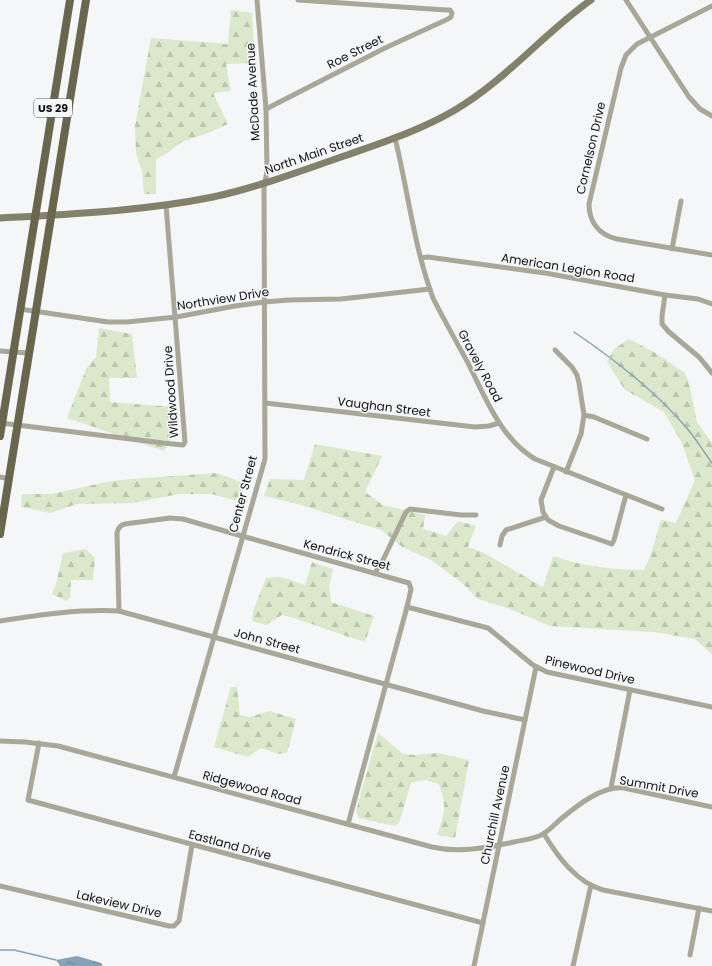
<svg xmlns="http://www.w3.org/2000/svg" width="712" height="966" font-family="Poppins,sans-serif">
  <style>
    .forest { fill: url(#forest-firs) }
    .water { fill: url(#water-ripples) }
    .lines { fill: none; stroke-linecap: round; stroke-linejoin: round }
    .stream { stroke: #85a2b9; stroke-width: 1.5 }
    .street { stroke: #a8a798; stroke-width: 5 }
    .secondary { stroke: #83816b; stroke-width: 7 }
    .primary { stroke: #68664c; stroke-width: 8 }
    .labels { text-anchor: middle; stroke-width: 3; stroke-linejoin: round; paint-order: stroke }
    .shield { fill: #f4f6f8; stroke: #565658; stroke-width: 1 }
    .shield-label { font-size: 11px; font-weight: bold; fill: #121213 }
    .street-label { font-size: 12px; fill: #121213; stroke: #f4f6f8 }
  </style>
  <defs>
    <pattern id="forest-firs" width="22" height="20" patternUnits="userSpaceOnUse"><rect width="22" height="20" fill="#dbe8cb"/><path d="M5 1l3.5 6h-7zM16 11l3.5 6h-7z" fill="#bbc6ad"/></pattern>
    <pattern id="water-ripples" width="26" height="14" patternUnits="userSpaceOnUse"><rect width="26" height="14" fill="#85a2b9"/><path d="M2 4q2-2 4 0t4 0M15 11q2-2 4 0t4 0" fill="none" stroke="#6b8395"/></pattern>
  </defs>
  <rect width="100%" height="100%" fill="#f4f6f8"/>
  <!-- forest -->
  <g class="forest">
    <path d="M 231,10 L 252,13 L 255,63 L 226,64 L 231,91 L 213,93 L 228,124 L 208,133 L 182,142 L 166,154 L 156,159 L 156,194 L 144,194 L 142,171 L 136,153 L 135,126 L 151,38 L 228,44 Z"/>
    <path d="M 99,328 L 132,334 L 137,378 L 109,378 L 110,402 L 174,407 L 175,433 L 164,451 L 67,418 L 86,369 L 96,357 Z"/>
    <path d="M 629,339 L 654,352 L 685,373 L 690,388 L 697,422 L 712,443 L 712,654 L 695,639 L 654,632 L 550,626 L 510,609 L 478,599 L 462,583 L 431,560 L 402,547 L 381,530 L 297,504 L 264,496 L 270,479 L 304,480 L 315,444 L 382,456 L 365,492 L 383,505 L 425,515 L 423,529 L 446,536 L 458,521 L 476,526 L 468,547 L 484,553 L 543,587 L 553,556 C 582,566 613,570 644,570 L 650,557 L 661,520 L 676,523 L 695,480 L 681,441 L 664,412 L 625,390 L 607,362 L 614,349 Z"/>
    <path d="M 217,473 L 244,483 L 236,501 L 212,494 L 179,494 L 133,503 L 77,504 L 50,513 L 21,507 L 22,494 L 52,494 L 106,482 L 131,479 Z"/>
    <path d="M 86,549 L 95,558 L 93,580 L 71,580 L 70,598 L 66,601 L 52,594 L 56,584 L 63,553 Z"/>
    <path d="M 312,562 L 333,569 L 329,586 L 331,602 L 374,616 L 365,642 C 337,634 310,622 282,615 L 266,625 L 252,621 L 253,611 L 266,578 L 281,577 L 305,585 Z"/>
    <path d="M 231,687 L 237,687 L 240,715 L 250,717 L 270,711 L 296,719 L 287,753 L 278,754 L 261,748 L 248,757 L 214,747 Z"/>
    <path d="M 378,733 L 403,754 L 415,755 L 438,753 L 469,760 L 455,838 L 437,835 C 445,812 447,807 439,784 L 425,780 L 411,783 L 399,823 L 395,826 L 359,818 L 356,811 Z"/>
  </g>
  <!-- water -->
  <path class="water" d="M 77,956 L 101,963 L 103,966 L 60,966 L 56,960 Z"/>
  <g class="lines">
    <!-- stream -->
    <g class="stream">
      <path d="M 574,332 C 614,359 653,389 685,426 C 695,437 703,451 712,463"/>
      <path d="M 0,950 L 14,950 L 56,960"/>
    </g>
    <!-- street -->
    <g class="street">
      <path d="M 626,0 L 689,97 L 700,109 L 712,116"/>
      <path d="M 712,6 L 637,44 L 626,55 L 621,68 L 589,204 C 589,222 599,235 617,239 L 712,255"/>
      <path d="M 266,109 L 385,48 L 448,19 L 451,17 L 452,13 L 450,10 L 446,10 L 298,0"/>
      <path d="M 395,138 C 408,191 414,247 433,298 C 444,320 456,341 468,363 C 485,397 501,439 535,459 L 662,509"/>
      <path d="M 672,249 L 681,201"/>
      <path d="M 421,258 L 428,257 L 545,273 L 665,295 L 698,299 L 712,304"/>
      <path d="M 665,295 L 662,316 L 662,324 L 669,332 L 699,357 L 712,373"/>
      <path d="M 20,309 L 108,322 L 127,322 L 176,317 L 235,306 L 264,302 L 289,300 L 341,299 L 430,289"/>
      <path d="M 555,350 L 572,367 L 577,375 L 579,383 L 584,415 L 581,434 L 566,472"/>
      <path d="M 0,351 L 28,353"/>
      <path d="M 265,403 L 475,427 L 489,426 L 499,423"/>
      <path d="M 584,415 L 594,417 L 647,439"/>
      <path d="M 1,423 L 163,443 L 183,445 L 185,442 L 166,205"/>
      <path d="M 554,467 L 541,500 L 543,512 L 548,520 L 559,526 L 612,544 L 614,540 L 626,495"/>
      <path d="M 0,477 L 9,479"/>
      <path d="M 500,545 L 502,536 L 506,530 L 546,517"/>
      <path d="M 375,573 L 383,560 L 406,512 L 410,509 L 461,515 L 476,515"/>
      <path d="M 407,607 L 488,628 L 533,665 L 547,672 L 712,707"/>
      <path d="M 119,611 L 117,533 C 118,528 120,525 125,524 L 170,518 L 183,519 L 242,536 L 409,583 L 411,589 L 407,607 L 348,824"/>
      <path d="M 0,621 C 39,615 79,609 119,611 L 483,711 L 525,720"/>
      <path d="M 0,741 L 25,742 L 58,746 L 432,847 C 459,853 486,848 514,842 C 523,840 535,839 543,834 C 550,830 556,823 562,818 C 579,804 602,786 624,788 L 712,807"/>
      <path d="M 39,743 L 28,800 L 483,923"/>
      <path d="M 174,777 L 265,459 L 264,188 L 267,171 L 266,109 L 257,0"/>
      <path d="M 611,788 L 630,690"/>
      <path d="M 544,834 C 558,857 576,882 603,890 L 712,911"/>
      <path d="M 0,886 L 169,926 L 174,926 L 179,921 L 192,845"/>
      <path d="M 690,955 L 699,908"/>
      <path d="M 474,966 L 536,667"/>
      <path d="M 573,966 L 591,885"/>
    </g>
    <!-- secondary -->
    <path class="secondary" d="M 0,218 C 71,214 144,211 213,197 C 259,187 303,170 347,155 C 384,142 421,130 455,110 C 506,80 543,34 591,0"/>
    <!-- primary -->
    <g class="primary">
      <path d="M 0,436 L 70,0"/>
      <path d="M 0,534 L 86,0"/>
    </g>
  </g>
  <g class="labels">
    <!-- shield labels -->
    <rect class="shield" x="34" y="99" width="38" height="18" rx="3"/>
    <g class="shield-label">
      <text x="53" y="112">US 29</text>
    </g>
    <!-- street labels -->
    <g class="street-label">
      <text transform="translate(355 52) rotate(-27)" y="4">Roe Street</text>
      <text transform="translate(253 92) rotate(-93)" y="4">McDade Avenue</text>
      <text transform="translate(591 148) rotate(-77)" y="4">Cornelson Drive</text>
      <text transform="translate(314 154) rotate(-19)" y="4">North Main Street</text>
      <text transform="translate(568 268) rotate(9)" y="4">American Legion Road</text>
      <text transform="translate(223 299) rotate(-9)" y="4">Northview Drive</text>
      <text transform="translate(480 366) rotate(62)" y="4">Gravely Road</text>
      <text transform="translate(171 392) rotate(-94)" y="4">Wildwood Drive</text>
      <text transform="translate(384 407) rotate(7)" y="4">Vaughan Street</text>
      <text transform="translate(243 494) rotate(-75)" y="4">Center Street</text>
      <text transform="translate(347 555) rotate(15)" y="4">Kendrick Street</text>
      <text transform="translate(267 641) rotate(15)" y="4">John Street</text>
      <text transform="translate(590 670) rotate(13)" y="4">Pinewood Drive</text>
      <text transform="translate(659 787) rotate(10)" y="4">Summit Drive</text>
      <text transform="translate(252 788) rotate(15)" y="4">Ridgewood Road</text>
      <text transform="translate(495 815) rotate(-78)" y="4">Churchill Avenue</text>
      <text transform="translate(230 845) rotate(15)" y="4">Eastland Drive</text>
      <text transform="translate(119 904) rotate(13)" y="4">Lakeview Drive</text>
    </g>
  </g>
</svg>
